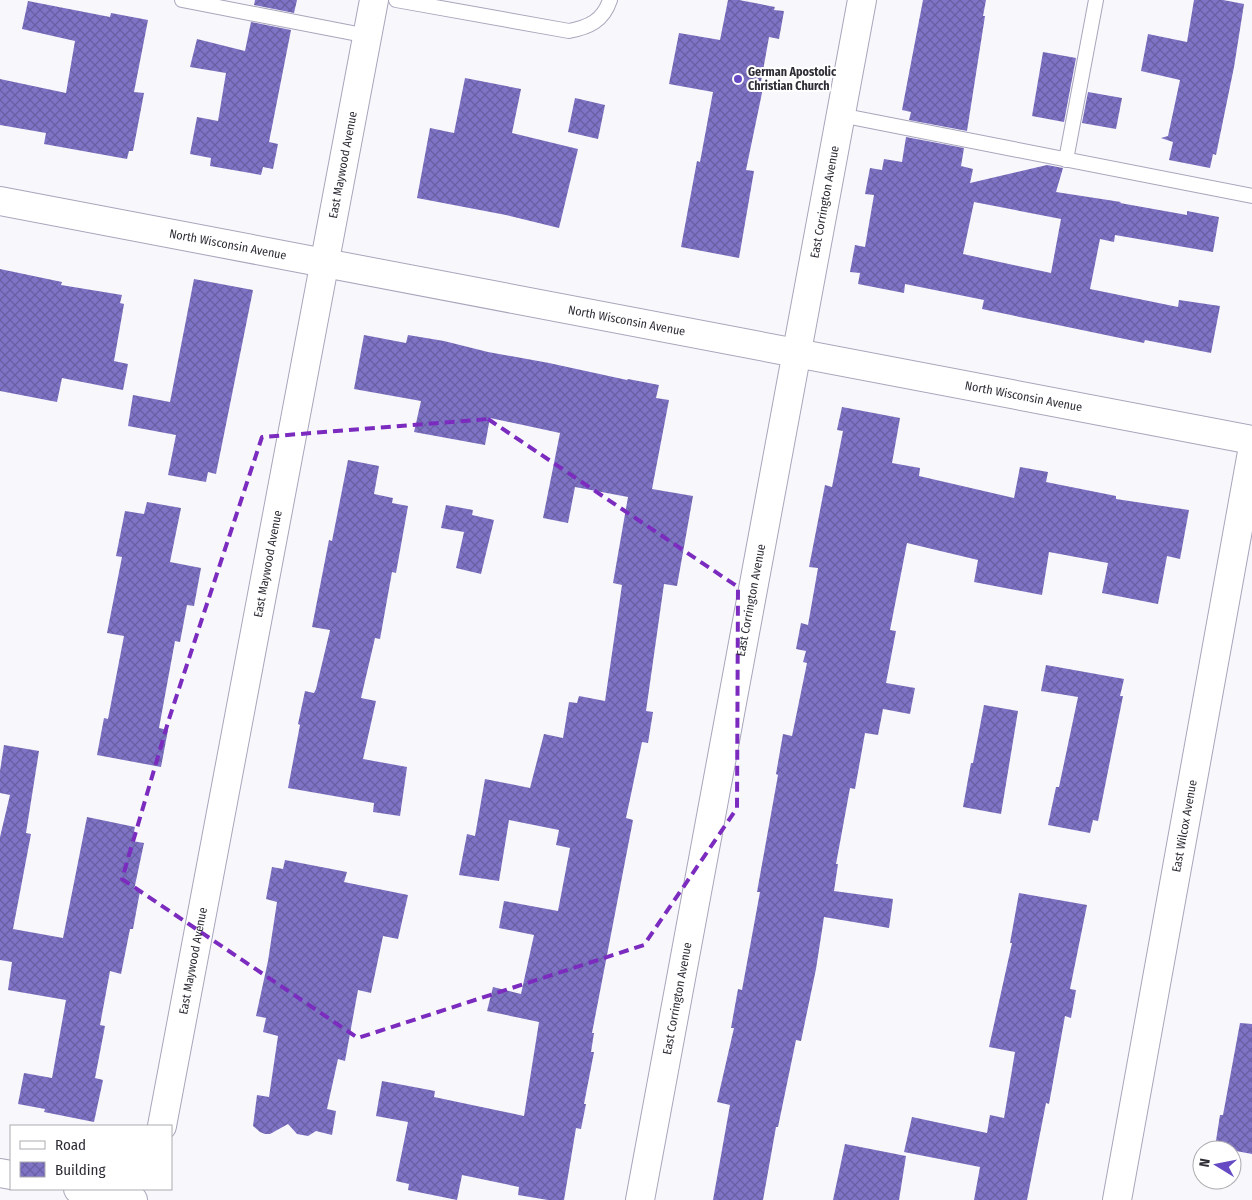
<svg xmlns="http://www.w3.org/2000/svg" width="1252" height="1200" font-family="'Fira Sans Condensed',sans-serif">
  <style>
    .building { fill: url(#building-cross-hatch); fill-rule: evenodd }
    .lines { fill: none; stroke-linecap: round; stroke-linejoin: round }
    .service-casing { stroke: #a7a6bb; stroke-width: 16 }
    .minor-casing { stroke: #a7a6bb; stroke-width: 30 }
    .tertiary-casing { stroke: #a7a6bb; stroke-width: 30 }
    .service { stroke: #fff; stroke-width: 14 }
    .minor { stroke: #fff; stroke-width: 28 }
    .tertiary { stroke: #fff; stroke-width: 28 }
    .marked { fill: none; stroke: #7b2cbf; stroke-width: 4; stroke-dasharray: 10 6; stroke-linejoin: round }
    .poi-dot { fill: #654ac3; stroke: #fff; stroke-width: 2 }
    .labels { text-anchor: middle; stroke-width: 4; stroke-linejoin: round; paint-order: stroke }
    .poi-label { font-size: 12px; font-weight: bold; fill: #2e2d36; stroke: #fff; text-anchor: start }
    .street-label { font-size: 12px; fill: #2e2d36; stroke: #fff }
  </style>
  <defs>
    <pattern id="building-cross-hatch" width="8" height="8" patternUnits="userSpaceOnUse" patternTransform="scale(1.25)"><rect width="8" height="8" fill="#7f73c6"/><path d="M0 0l8 8M0 8l8-8" fill="none" stroke="#685fa2"/></pattern>
  </defs>
  <rect width="100%" height="100%" fill="#f8f7fc"/>
  <!-- building -->
  <g class="building">
    <path d="M 255,0 L 297,0 L 294,13 L 254,5 Z"/>
    <path d="M 728,0 L 739,0 L 775,7 L 774,10 L 784,11 L 779,39 L 769,37 L 760,87 L 763,88 L 746,170 L 754,171 L 739,258 L 681,247 L 697,161 L 700,162 L 713,92 L 669,84 L 679,33 L 720,40 Z"/>
    <path d="M 923,0 L 986,0 L 983,16 L 985,16 L 967,131 L 909,120 L 911,112 L 902,110 Z"/>
    <path d="M 1194,0 L 1223,0 L 1244,4 L 1234,67 L 1216,155 L 1213,154 L 1210,168 L 1169,160 L 1173,142 L 1161,138 L 1168,136 L 1180,80 L 1141,71 L 1148,34 L 1187,42 Z"/>
    <path d="M 28,1 L 110,17 L 111,13 L 148,20 L 134,92 L 144,93 L 133,151 L 129,151 L 127,159 L 44,144 L 46,133 L 0,125 L 0,79 L 66,93 L 75,41 L 22,29 Z"/>
    <path d="M 251,22 L 291,30 L 269,142 L 278,144 L 273,169 L 263,167 L 261,175 L 210,166 L 211,158 L 190,154 L 197,117 L 218,121 L 226,73 L 190,67 L 197,39 L 245,51 Z"/>
    <path d="M 1043,52 L 1076,58 L 1064,122 L 1032,116 Z"/>
    <path d="M 465,78 L 521,89 L 512,133 L 578,149 L 559,228 L 506,215 L 417,198 L 430,128 L 454,133 Z"/>
    <path d="M 1088,92 L 1122,98 L 1116,129 L 1082,123 Z"/>
    <path d="M 575,98 L 605,105 L 598,139 L 568,132 Z"/>
    <path d="M 906,137 L 964,148 L 961,166 L 973,169 L 970,183 L 1047,165 L 1063,168 L 1056,192 L 1121,202 L 1120,203 L 1187,215 L 1187,211 L 1219,217 L 1213,252 L 1115,235 L 1114,242 L 1100,239 L 1090,289 L 1178,307 L 1179,300 L 1220,306 L 1211,353 L 1145,340 L 1144,343 L 982,309 L 984,300 L 905,284 L 904,293 L 858,284 L 860,273 L 850,272 L 855,245 L 865,247 L 874,195 L 865,194 L 870,168 L 882,170 L 884,159 L 902,162 ZM 974,202 L 1061,219 L 1051,273 L 963,254 Z"/>
    <path d="M 0,269 L 62,282 L 61,285 L 122,295 L 120,303 L 124,304 L 114,361 L 128,364 L 123,390 L 62,378 L 57,402 L 0,391 Z"/>
    <path d="M 194,279 L 253,290 L 216,474 L 208,472 L 206,482 L 168,475 L 176,435 L 128,426 L 133,395 L 170,402 Z"/>
    <path d="M 364,335 L 406,343 L 408,335 L 444,341 L 488,352 L 549,363 L 627,380 L 628,379 L 659,385 L 656,398 L 669,400 L 652,489 L 693,496 L 677,586 L 664,584 L 646,711 L 653,712 L 648,743 L 642,742 L 626,818 L 633,820 L 592,1033 L 594,1033 L 591,1052 L 594,1052 L 584,1104 L 586,1104 L 581,1129 L 576,1128 L 564,1200 L 548,1200 L 518,1195 L 519,1187 L 462,1175 L 457,1200 L 408,1190 L 409,1184 L 396,1181 L 408,1122 L 376,1116 L 382,1081 L 435,1091 L 434,1097 L 524,1116 L 539,1022 L 487,1011 L 493,987 L 521,994 L 534,935 L 499,928 L 504,901 L 558,911 L 570,848 L 556,845 L 559,830 L 509,820 L 499,881 L 459,875 L 467,834 L 475,836 L 485,779 L 530,788 L 544,734 L 563,738 L 569,702 L 577,703 L 579,696 L 605,701 L 622,585 L 613,583 L 628,497 L 575,487 L 568,523 L 543,518 L 560,433 L 490,418 L 485,445 L 414,432 L 421,401 L 354,389 Z"/>
    <path d="M 842,407 L 900,418 L 892,463 L 920,468 L 919,476 L 1014,498 L 1020,467 L 1048,472 L 1046,482 L 1116,496 L 1116,499 L 1189,510 L 1180,559 L 1167,556 L 1158,604 L 1102,593 L 1108,563 L 1049,552 L 1042,595 L 974,582 L 978,560 L 907,543 L 890,630 L 896,631 L 886,683 L 915,688 L 910,714 L 883,709 L 878,735 L 865,733 L 855,789 L 850,788 L 836,864 L 838,864 L 834,891 L 893,899 L 889,928 L 824,917 L 816,969 L 801,1041 L 796,1040 L 778,1127 L 776,1127 L 763,1200 L 713,1200 L 730,1105 L 717,1102 L 734,1028 L 731,1028 L 738,989 L 742,990 L 760,892 L 757,892 L 778,775 L 776,774 L 783,734 L 792,736 L 807,663 L 803,662 L 806,651 L 796,649 L 801,623 L 808,625 L 818,568 L 809,567 L 825,485 L 832,487 L 843,431 L 837,430 Z"/>
    <path d="M 348,460 L 379,466 L 374,494 L 393,498 L 392,503 L 408,506 L 396,573 L 392,572 L 380,639 L 375,638 L 361,698 L 376,701 L 363,759 L 407,767 L 400,816 L 373,812 L 374,803 L 288,788 L 300,725 L 298,724 L 305,691 L 314,693 L 316,689 L 330,630 L 312,627 L 329,540 L 332,541 Z"/>
    <path d="M 147,502 L 181,508 L 170,562 L 201,568 L 194,606 L 187,605 L 180,642 L 175,641 L 159,728 L 168,730 L 161,767 L 97,755 L 104,718 L 108,719 L 124,636 L 107,633 L 122,557 L 116,556 L 125,511 L 144,514 Z"/>
    <path d="M 446,505 L 473,510 L 472,515 L 494,520 L 481,574 L 456,568 L 464,532 L 441,528 Z"/>
    <path d="M 1046,665 L 1124,679 L 1120,696 L 1123,696 L 1098,821 L 1093,820 L 1090,833 L 1048,825 L 1056,787 L 1059,787 L 1078,697 L 1041,691 Z"/>
    <path d="M 984,705 L 1018,711 L 1001,814 L 963,807 L 971,763 L 973,763 Z"/>
    <path d="M 4,745 L 39,751 L 26,833 L 31,834 L 13,929 L 63,938 L 87,817 L 135,827 L 132,841 L 144,843 L 134,890 L 140,891 L 133,929 L 130,929 L 121,974 L 110,971 L 100,1025 L 105,1026 L 95,1078 L 103,1080 L 94,1122 L 44,1112 L 45,1109 L 18,1104 L 24,1073 L 52,1078 L 66,1000 L 8,990 L 12,962 L 0,960 L 0,837 L 10,795 L 0,793 L 0,771 Z"/>
    <path d="M 285,860 L 347,872 L 344,882 L 408,895 L 398,939 L 383,936 L 371,993 L 358,990 L 345,1061 L 338,1059 L 327,1109 L 336,1111 L 332,1135 L 316,1131 L 308,1136 L 297,1134 L 288,1124 L 270,1134 L 265,1134 L 260,1132 L 253,1126 L 257,1095 L 269,1097 L 278,1036 L 263,1032 L 266,1018 L 256,1016 L 268,961 L 277,902 L 266,899 L 272,867 L 283,869 Z"/>
    <path d="M 1019,893 L 1087,905 L 1070,989 L 1076,990 L 1071,1018 L 1065,1016 L 1049,1104 L 1046,1103 L 1027,1200 L 974,1200 L 980,1167 L 904,1152 L 912,1117 L 987,1133 L 990,1115 L 1004,1118 L 1015,1052 L 989,1047 L 1012,943 L 1010,943 Z"/>
    <path d="M 1240,1023 L 1252,1024 L 1252,1154 L 1215,1147 L 1220,1115 L 1223,1115 Z"/>
    <path d="M 845,1144 L 906,1156 L 899,1200 L 833,1200 Z"/>
  </g>
  <g class="lines">
    <defs>
      <g id="service">
        <path d="M 182,0 L 368,36"/>
        <path d="M 396,0 L 569,31 C 589,27 603,21 610,0"/>
        <path d="M 840,115 L 1252,196"/>
        <path d="M 1066,160 L 1096,0"/>
      </g>
      <g id="minor">
        <path id="s1" d="M 162,1126 L 374,0"/>
        <path d="M 0,1173 L 11,1175"/>
        <path d="M 78,1189 L 133,1200"/>
        <path id="s2" d="M 640,1200 L 862,0"/>
        <path id="s3" d="M 1117,1200 L 1252,452"/>
      </g>
      <g id="tertiary">
        <path id="s4" d="M 0,201 L 1252,440"/>
      </g>
    </defs>
    <!-- service casing -->
    <use href="#service" class="service-casing"/>
    <!-- minor casing -->
    <use href="#minor" class="minor-casing"/>
    <!-- tertiary casing -->
    <use href="#tertiary" class="tertiary-casing"/>
    <!-- service -->
    <use href="#service" class="service"/>
    <!-- minor -->
    <use href="#minor" class="minor"/>
    <!-- tertiary -->
    <use href="#tertiary" class="tertiary"/>
  </g>
  <!-- marked area -->
  <path class="marked" d="M 488,419 L 738,587 L 737,808 L 644,945 L 358,1038 L 122,879 L 169,719 L 262,437 Z"/>
  <!-- markers -->
  <circle class="poi-dot" cx="738" cy="79" r="5"/>
  <g class="labels">
    <!-- poi labels -->
    <g class="poi-label">
      <text x="748" y="76">German Apostolic<tspan x="748" dy="14">Christian Church</tspan></text>
    </g>
    <!-- street labels -->
    <g class="street-label">
      <text dy="4" stroke="none"><textPath href="#s1" startOffset="978">East Maywood Avenue</textPath></text>
      <text dy="4" stroke="none"><textPath href="#s2" startOffset="1015">East Corrington Avenue</textPath></text>
      <text dy="4" stroke="none"><textPath href="#s4" startOffset="232">North Wisconsin Avenue</textPath></text>
      <text dy="4" stroke="none"><textPath href="#s4" startOffset="638">North Wisconsin Avenue</textPath></text>
      <text dy="4" stroke="none"><textPath href="#s4" startOffset="1042">North Wisconsin Avenue</textPath></text>
      <text dy="4" stroke="none"><textPath href="#s1" startOffset="572">East Maywood Avenue</textPath></text>
      <text dy="4" stroke="none"><textPath href="#s2" startOffset="610">East Corrington Avenue</textPath></text>
      <text dy="4" stroke="none"><textPath href="#s3" startOffset="380">East Wilcox Avenue</textPath></text>
      <text dy="4" stroke="none"><textPath href="#s1" startOffset="168">East Maywood Avenue</textPath></text>
      <text dy="4" stroke="none"><textPath href="#s2" startOffset="205">East Corrington Avenue</textPath></text>
    </g>
  </g>
  <!-- legend -->
  <rect x="10" y="1125" width="162" height="65" fill="#ffffff" stroke="#ababaf"/>
  <rect x="20" y="1141" width="25" height="8" fill="#ffffff" stroke="#ababaf"/>
  <text x="55" y="1150" font-size="15" fill="#2e2d36">Road</text>
  <rect x="20" y="1162" width="25" height="15" fill="url(#building-cross-hatch)" stroke="#ababaf"/>
  <text x="55" y="1175" font-size="15" fill="#2e2d36">Building</text>
  <!-- north arrow -->
  <g transform="translate(1217 1165) rotate(280)"><circle r="24" fill="#ffffff" stroke="#ababaf"/>
  <path d="M0-4L9 19L0 12L-9 19Z" fill="#654ac3"/>
  <text y="-8" font-size="14" font-weight="bold" text-anchor="middle" fill="#2e2d36">N</text>
  </g>
</svg>
